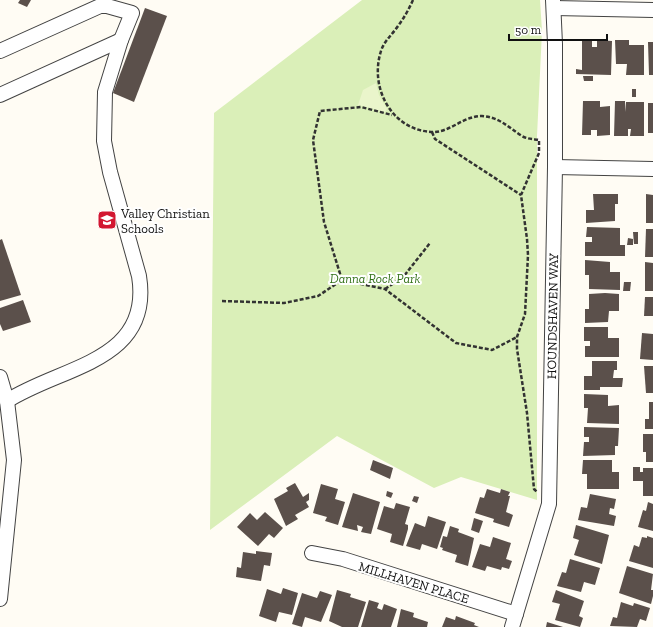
<svg xmlns="http://www.w3.org/2000/svg" width="653" height="627" font-family="'Zilla Slab',serif">
  <style>
    .green { fill: #daefb8 }
    .pitch { fill: #eaf5cb }
    .building { fill: #5b504b }
    .lines { fill: none; stroke-linecap: round; stroke-linejoin: round }
    .minor-casing { stroke: #434343; stroke-width: 16 }
    .path { stroke: #323232; stroke-width: 2.5; stroke-dasharray: 4 2; stroke-linecap: butt }
    .minor { stroke: #fff; stroke-width: 14 }
    .labels { text-anchor: middle; stroke-width: 4; stroke-linejoin: round; paint-order: stroke }
    .poi-label { font-size: 13px; fill: #101010; stroke: #fff; text-anchor: start }
    .park-label { font-size: 13px; font-style: italic; fill: #327118; stroke: #fff }
    .street-label { font-size: 13px; fill: #101010; stroke: #fff }
  </style>
  <rect width="100%" height="100%" fill="#fffcf4"/>
  <!-- green -->
  <path class="green" d="M 362,0 L 540,0 L 542,31 L 537,136 L 537,500 L 461,477 L 434,488 L 337,436 L 210,530 L 214,113 Z"/>
  <!-- pitch -->
  <path class="pitch" d="M 376,83 L 379,95 L 387,109 L 385,112 L 358,105 L 363,90 Z"/>
  <!-- building -->
  <g class="building">
    <path d="M 20,0 L 31,0 L 27,7 L 18,3 Z"/>
    <path d="M 145,8 L 167,16 L 134,102 L 113,93 Z"/>
    <path d="M 597,40 L 612,41 L 611,75 L 576,74 L 576,69 L 582,70 L 582,41 L 592,41 L 592,47 L 597,47 Z"/>
    <path d="M 615,40 L 629,40 L 629,45 L 644,45 L 644,75 L 626,75 L 627,64 L 616,64 Z"/>
    <path d="M 648,42 L 653,42 L 653,75 L 649,75 Z"/>
    <path d="M 583,76 L 593,76 L 593,81 L 584,81 Z"/>
    <rect x="632" y="89" width="4" height="8"/>
    <path d="M 583,101 L 600,101 L 600,107 L 610,106 L 610,135 L 597,136 L 597,130 L 591,130 L 591,135 L 582,135 Z"/>
    <path d="M 615,101 L 625,101 L 625,112 L 626,102 L 644,102 L 644,136 L 630,136 L 631,129 L 628,129 L 628,136 L 614,136 Z"/>
    <rect x="648" y="103" width="5" height="30"/>
    <path d="M 593,194 L 618,194 L 618,204 L 615,204 L 615,221 L 586,223 L 586,210 L 594,210 Z"/>
    <path d="M 646,194 L 653,195 L 653,223 L 646,223 Z"/>
    <path d="M 587,227 L 620,228 L 620,245 L 625,245 L 625,256 L 585,256 L 585,242 L 592,242 L 592,237 L 586,237 Z"/>
    <path d="M 646,229 L 653,229 L 653,257 L 645,257 Z"/>
    <path d="M 633,232 L 638,232 L 638,244 L 634,244 Z"/>
    <path d="M 628,238 L 633,239 L 633,245 L 627,245 Z"/>
    <path d="M 2,239 L 21,295 L 0,301 L 0,240 Z"/>
    <path d="M 585,260 L 610,262 L 610,272 L 620,272 L 620,290 L 589,289 L 589,275 L 585,275 Z"/>
    <path d="M 645,262 L 653,263 L 653,291 L 645,291 Z"/>
    <path d="M 624,282 L 631,282 L 630,291 L 623,291 Z"/>
    <path d="M 605,293 L 619,294 L 619,311 L 609,311 L 608,322 L 585,323 L 585,309 L 589,309 L 589,294 Z"/>
    <path d="M 645,297 L 653,297 L 653,316 L 644,316 Z"/>
    <path d="M 23,300 L 31,322 L 3,331 L 0,324 L 0,308 Z"/>
    <path d="M 584,327 L 608,327 L 608,338 L 619,338 L 619,357 L 585,357 L 585,346 L 590,346 L 590,341 L 584,341 Z"/>
    <path d="M 642,333 L 653,334 L 653,360 L 640,359 Z"/>
    <path d="M 592,361 L 617,361 L 617,370 L 614,370 L 613,378 L 623,378 L 622,387 L 600,387 L 600,390 L 584,390 L 584,376 L 592,376 Z"/>
    <path d="M 644,366 L 653,366 L 653,393 L 646,393 Z"/>
    <path d="M 584,394 L 608,395 L 608,406 L 619,405 L 619,424 L 587,423 L 588,408 L 584,408 Z"/>
    <path d="M 649,402 L 653,402 L 653,429 L 645,429 L 645,419 L 649,419 Z"/>
    <path d="M 584,427 L 619,428 L 618,446 L 615,446 L 615,455 L 583,456 L 584,442 L 589,442 L 589,437 L 584,437 Z"/>
    <path d="M 643,434 L 653,434 L 653,462 L 646,462 L 646,452 L 643,452 Z"/>
    <path d="M 373,460 L 393,468 L 390,479 L 370,470 Z"/>
    <path d="M 583,460 L 612,460 L 612,472 L 619,472 L 619,489 L 587,489 L 587,474 L 582,474 Z"/>
    <path d="M 633,467 L 640,467 L 640,472 L 643,472 L 643,468 L 653,468 L 653,496 L 643,496 L 643,481 L 633,481 Z"/>
    <path d="M 295,483 L 303,497 L 309,493 L 309,500 L 306,502 L 309,507 L 295,515 L 298,519 L 286,526 L 274,499 L 288,491 L 286,488 Z"/>
    <path d="M 321,484 L 338,489 L 335,499 L 345,502 L 338,525 L 325,521 L 327,517 L 313,513 Z"/>
    <path d="M 487,489 L 500,493 L 501,489 L 510,492 L 508,496 L 510,496 L 506,512 L 513,515 L 509,527 L 493,522 L 494,519 L 475,513 L 480,497 L 484,498 Z"/>
    <path d="M 387,491 L 393,493 L 391,498 L 386,496 Z"/>
    <path d="M 353,493 L 380,502 L 371,534 L 361,532 L 363,527 L 357,525 L 358,531 L 342,527 Z"/>
    <path d="M 590,494 L 616,499 L 614,509 L 610,508 L 609,514 L 616,516 L 614,526 L 578,520 L 581,507 L 587,508 Z"/>
    <path d="M 414,496 L 419,497 L 417,503 L 412,501 Z"/>
    <path d="M 648,502 L 653,504 L 653,531 L 638,527 L 643,510 L 646,511 Z"/>
    <path d="M 396,503 L 410,507 L 405,524 L 408,525 L 408,529 L 403,546 L 390,542 L 392,534 L 377,529 L 384,506 L 394,509 Z"/>
    <path d="M 265,512 L 283,528 L 274,538 L 269,534 L 258,546 L 237,527 L 250,513 L 257,520 Z"/>
    <path d="M 428,516 L 446,522 L 437,549 L 422,544 L 420,550 L 406,546 L 415,523 L 425,527 Z"/>
    <path d="M 474,518 L 483,521 L 479,533 L 471,530 Z"/>
    <path d="M 576,525 L 609,535 L 602,564 L 574,555 L 579,540 L 573,538 Z"/>
    <path d="M 450,526 L 459,529 L 458,532 L 474,538 L 468,566 L 455,562 L 457,555 L 442,550 L 443,548 L 440,547 L 443,536 L 447,537 Z"/>
    <path d="M 647,536 L 653,538 L 653,568 L 629,561 L 634,545 L 639,547 L 642,537 L 647,538 Z"/>
    <path d="M 493,537 L 511,543 L 506,559 L 512,561 L 509,569 L 502,567 L 501,570 L 487,566 L 485,571 L 472,567 L 480,544 L 490,547 Z"/>
    <path d="M 256,551 L 272,553 L 270,566 L 264,565 L 261,581 L 236,577 L 237,567 L 241,568 L 243,552 L 256,554 Z"/>
    <path d="M 570,559 L 600,568 L 595,585 L 584,582 L 581,592 L 557,586 L 562,572 L 566,573 Z"/>
    <path d="M 627,566 L 653,574 L 651,590 L 653,590 L 653,596 L 651,604 L 619,593 Z"/>
    <path d="M 283,588 L 298,593 L 292,615 L 279,612 L 276,622 L 259,616 L 267,589 L 281,594 Z"/>
    <path d="M 337,590 L 351,594 L 350,597 L 366,602 L 358,627 L 342,627 L 329,621 Z"/>
    <path d="M 556,590 L 584,601 L 579,616 L 583,618 L 580,627 L 555,620 L 560,604 L 552,602 Z"/>
    <path d="M 320,591 L 332,595 L 321,622 L 305,617 L 302,627 L 292,624 L 302,593 L 317,598 Z"/>
    <path d="M 369,600 L 379,603 L 377,608 L 382,610 L 384,604 L 397,609 L 391,627 L 361,627 Z"/>
    <path d="M 621,602 L 633,606 L 634,603 L 650,608 L 646,621 L 640,619 L 637,627 L 610,626 L 613,617 L 617,618 Z"/>
    <path d="M 401,609 L 414,613 L 413,617 L 428,622 L 427,627 L 397,627 Z"/>
    <path d="M 456,616 L 475,623 L 474,625 L 479,627 L 442,627 L 446,617 L 455,620 Z"/>
    <path d="M 547,622 L 563,627 L 546,627 Z"/>
  </g>
  <g class="lines">
    <defs>
      <g id="minor">
        <path d="M 554,8 L 653,10"/>
        <path d="M 0,51 L 100,6 L 107,6 L 132,13 L 121,40 L 105,92 L 104,141 L 110,172 L 139,276 C 153,362 61,366 7,401"/>
        <path d="M 0,95 L 121,40"/>
        <path d="M 555,167 L 653,169"/>
        <path d="M 0,377 L 7,401 L 14,460 L 0,599"/>
        <path d="M 312,553 L 343,559 L 516,614"/>
        <path d="M 512,627 L 549,504 L 555,167 L 555,44 L 553,0"/>
      </g>
    </defs>
    <!-- minor casing -->
    <use href="#minor" class="minor-casing"/>
    <!-- path -->
    <g class="path">
      <path d="M 413,0 C 409,9 404,18 398,26 C 392,35 384,41 381,51 C 369,88 392,131 433,132 C 451,132 463,116 482,116 C 499,117 508,127 522,136 C 527,139 533,139 539,140 L 539,153 L 521,195 L 527,239 L 528,255 L 525,314 L 517,337 L 517,349 L 527,413 L 534,489 L 537,492"/>
      <path d="M 432,132 L 435,139 L 521,195"/>
      <path d="M 342,280 L 324,222 L 313,140 L 320,111 L 361,107 L 392,115"/>
      <path d="M 385,289 L 404,276 L 430,243"/>
      <path d="M 222,301 L 284,303 L 318,296 L 342,280 L 385,289 L 456,343 L 492,350 L 517,337"/>
    </g>
    <!-- minor -->
    <use href="#minor" class="minor"/>
  </g>
  <!-- icons -->
  <defs>
    <symbol id="school-square" viewBox="-11 -11 22 22"><rect x="-9" y="-9" width="18" height="18" rx="4" fill="#d21731" stroke="#fff"/><path d="M0-5L7-2L0 1L-7-2ZM-4 1L0 2.5L4 1V4Q0 6-4 4Z" fill="#fff"/></symbol>
  </defs>
  <g fill-rule="evenodd">
    <use href="#school-square" x="96" y="209" width="22" height="22"/>
  </g>
  <g class="labels">
    <!-- poi labels -->
    <g class="poi-label">
      <text x="121" y="218">Valley Christian<tspan x="121" dy="15">Schools</tspan></text>
    </g>
    <!-- park labels -->
    <g class="park-label">
      <text x="375" y="283">Danna Rock Park</text>
    </g>
    <!-- street labels -->
    <g class="street-label">
      <text transform="translate(552 316) rotate(-89)" y="5">HOUNDSHAVEN WAY</text>
      <text transform="translate(414 582) rotate(17)" y="5">MILLHAVEN PLACE</text>
    </g>
  </g>
  <!-- scale -->
  <path d="M509 34v6h98v-6" fill="none" stroke="#101010" stroke-width="2"/>
  <text x="515" y="34" font-size="12" fill="#101010" stroke="#ffffff" stroke-width="3" paint-order="stroke">50 m</text>
</svg>
